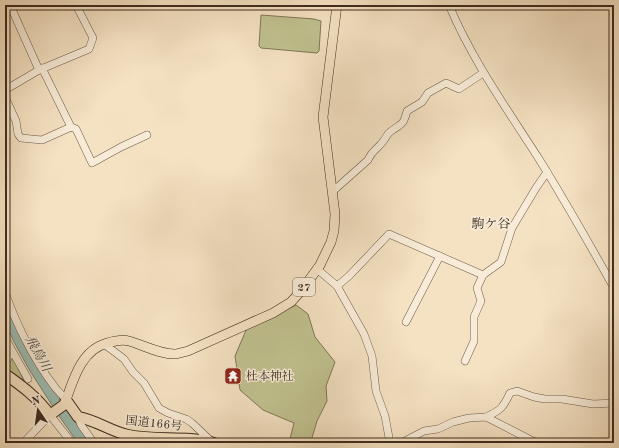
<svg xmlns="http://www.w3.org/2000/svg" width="619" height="448" font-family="'Old Standard TT','Noto Serif JP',serif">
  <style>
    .green { fill: #c1c290; stroke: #807758 }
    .water { fill: #9cbeb3; stroke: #768478 }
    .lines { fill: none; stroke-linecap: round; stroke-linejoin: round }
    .minor-casing { stroke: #6c5a48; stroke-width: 8 }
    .major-casing { stroke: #3e2c1f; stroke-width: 10 }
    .highway-casing { stroke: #3e2c1f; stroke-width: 12 }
    .minor { stroke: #f8ecd8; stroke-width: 7 }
    .major { stroke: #f5e2c3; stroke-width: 9 }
    .highway { stroke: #f5e2c3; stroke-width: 10 }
    .labels { text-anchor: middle; stroke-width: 3; stroke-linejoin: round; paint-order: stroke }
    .shield { fill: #f8ecd8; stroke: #766656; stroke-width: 1 }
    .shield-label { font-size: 11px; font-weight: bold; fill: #3e2c1f }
    .poi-label { font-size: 12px; fill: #3e2c1f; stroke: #f8ecd8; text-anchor: start }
    .street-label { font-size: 12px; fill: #3e2c1f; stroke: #f8ecd8 }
    .neighbourhood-label { font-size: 13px; fill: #3e2c1f; stroke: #f8ecd8 }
    .water-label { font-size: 13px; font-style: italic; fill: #565044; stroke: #f8ecd8 }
  </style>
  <rect width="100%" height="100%" fill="#f5e2c3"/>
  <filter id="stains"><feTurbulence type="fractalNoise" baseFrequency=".005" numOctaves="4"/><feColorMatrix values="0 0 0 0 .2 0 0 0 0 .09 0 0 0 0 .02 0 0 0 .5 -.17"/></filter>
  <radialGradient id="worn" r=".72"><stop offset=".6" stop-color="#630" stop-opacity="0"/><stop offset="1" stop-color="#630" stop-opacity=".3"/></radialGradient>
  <!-- green -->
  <g class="green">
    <path d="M 261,15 L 314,19 L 321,21 L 319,51 L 317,53 L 261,48 L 259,46 Z"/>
    <path d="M 296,305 L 308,314 L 315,337 L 335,362 L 326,386 L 327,401 L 317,421 L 312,438 L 295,442 L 290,439 L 294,423 L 263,410 L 240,390 L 235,356 L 247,328 Z"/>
    <path d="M 5,351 C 14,356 20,372 24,381 L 5,370 Z"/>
  </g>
  <!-- water -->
  <path class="water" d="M 5,301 L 38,369 L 60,398 L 59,399 L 90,443 L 78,443 L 59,416 L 30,371 L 13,340 L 5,321 Z"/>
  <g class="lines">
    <defs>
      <g id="minor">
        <path d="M 10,5 L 39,70"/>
        <path d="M 449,5 C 472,60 507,109 539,159 C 565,201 590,245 614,288"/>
        <path d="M 5,90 L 39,70 L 89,49 L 93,38 L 76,5"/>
        <path d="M 5,97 L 16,121 L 18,134 L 21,138 L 42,140 L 71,127 L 42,68"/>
        <path d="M 71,127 L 76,129 L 92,163 L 121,147 L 147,135"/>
        <path d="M 332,192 L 368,160 C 372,150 379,148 384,140 C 386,138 387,134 390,132 C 401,123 403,127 407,111 L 422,102 L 428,93 L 446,83 L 459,89 L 483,73"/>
        <path d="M 317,269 L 337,286 L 364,334 L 372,356 L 376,391 L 385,416 L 390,443"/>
        <path d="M 337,286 L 349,276 L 389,234 L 483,275"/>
        <path d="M 5,292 C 16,324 34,360 54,386 C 57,391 63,395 66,400"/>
        <path d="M 406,322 L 440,256"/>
        <path d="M 5,338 L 28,379"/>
        <path d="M 104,344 L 124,359 L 133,372 L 144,383 L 159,408 L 168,413 L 186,419 L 192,423 L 212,442"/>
        <path d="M 465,361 L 474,341 L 474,317 L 481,301 L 477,288 L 483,275 L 501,262 L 512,228 L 536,188 L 547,172"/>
        <path d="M 5,365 L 11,351"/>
        <path d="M 78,417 L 81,425 L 94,443"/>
        <path d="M 486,417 C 501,410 503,408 510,393 L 517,391 L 534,397 L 545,399 L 562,399 L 593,404 L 614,403"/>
        <path d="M 28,443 L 27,439 L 50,415 L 72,443"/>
        <path d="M 401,443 L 424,431 L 438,429 L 453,422 L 469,418 L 486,417 L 537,443"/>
      </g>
      <path id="major" d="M 66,400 C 74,377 82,350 107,343 C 114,341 122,339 129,341 C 143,345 162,355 176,354 C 180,353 184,352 188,351 L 273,313 L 291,302 L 302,290 L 320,265 L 331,242 L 334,231 L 335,214 L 323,117 L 337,5"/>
      <g id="highway">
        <path d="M 5,374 C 22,386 37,397 50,415 L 65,404 L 66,400"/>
        <path d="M 66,400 L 78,417 C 96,420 110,431 128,435 C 156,441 186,435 214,443"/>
      </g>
    </defs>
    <!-- minor casing -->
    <use href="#minor" class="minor-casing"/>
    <!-- major casing -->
    <use href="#major" class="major-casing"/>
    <!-- highway casing -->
    <use href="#highway" class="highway-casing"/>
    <!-- minor -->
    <use href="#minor" class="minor"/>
    <!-- major -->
    <use href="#major" class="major"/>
    <!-- highway -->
    <use href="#highway" class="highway"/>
  </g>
  <!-- icons -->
  <defs>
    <symbol id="temple-square" viewBox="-11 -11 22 22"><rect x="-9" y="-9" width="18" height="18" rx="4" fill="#8f2418" stroke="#f8ecd8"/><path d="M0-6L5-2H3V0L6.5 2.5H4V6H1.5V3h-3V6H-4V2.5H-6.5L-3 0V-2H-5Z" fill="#fff"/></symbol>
  </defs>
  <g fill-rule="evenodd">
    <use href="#temple-square" x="223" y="366" width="20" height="20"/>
  </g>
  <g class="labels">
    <!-- shield labels -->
    <rect class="shield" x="293" y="278" width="22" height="18" rx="3"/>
    <g class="shield-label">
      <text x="304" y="291">27</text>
    </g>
    <!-- poi labels -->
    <g class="poi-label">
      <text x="246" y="380">杜本神社</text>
    </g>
    <!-- street labels -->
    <g class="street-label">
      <text transform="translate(154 423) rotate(6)" y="4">国道166号</text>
    </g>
    <!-- neighbourhood labels -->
    <g class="neighbourhood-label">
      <text x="491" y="228">駒ケ谷</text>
    </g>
    <!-- water labels -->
    <g class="water-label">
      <text transform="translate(39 353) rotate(61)" y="5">飛鳥川</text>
    </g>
  </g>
  <!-- margin -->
  <rect width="619" height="448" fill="none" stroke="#f5e2c3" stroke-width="20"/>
  <rect x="6" y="6" width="607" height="436" fill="none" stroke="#3e2c1f" stroke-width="2"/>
  <rect x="10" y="10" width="599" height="428" fill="none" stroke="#3e2c1f"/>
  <!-- north arrow -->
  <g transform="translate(38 410) rotate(347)" stroke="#f8ecd8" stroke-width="3" paint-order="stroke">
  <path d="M0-3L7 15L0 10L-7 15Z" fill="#3e2c1f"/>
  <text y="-6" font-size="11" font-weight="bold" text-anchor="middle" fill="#3e2c1f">N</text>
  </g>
  <rect width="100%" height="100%" filter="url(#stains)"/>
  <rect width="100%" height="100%" fill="url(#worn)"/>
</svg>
